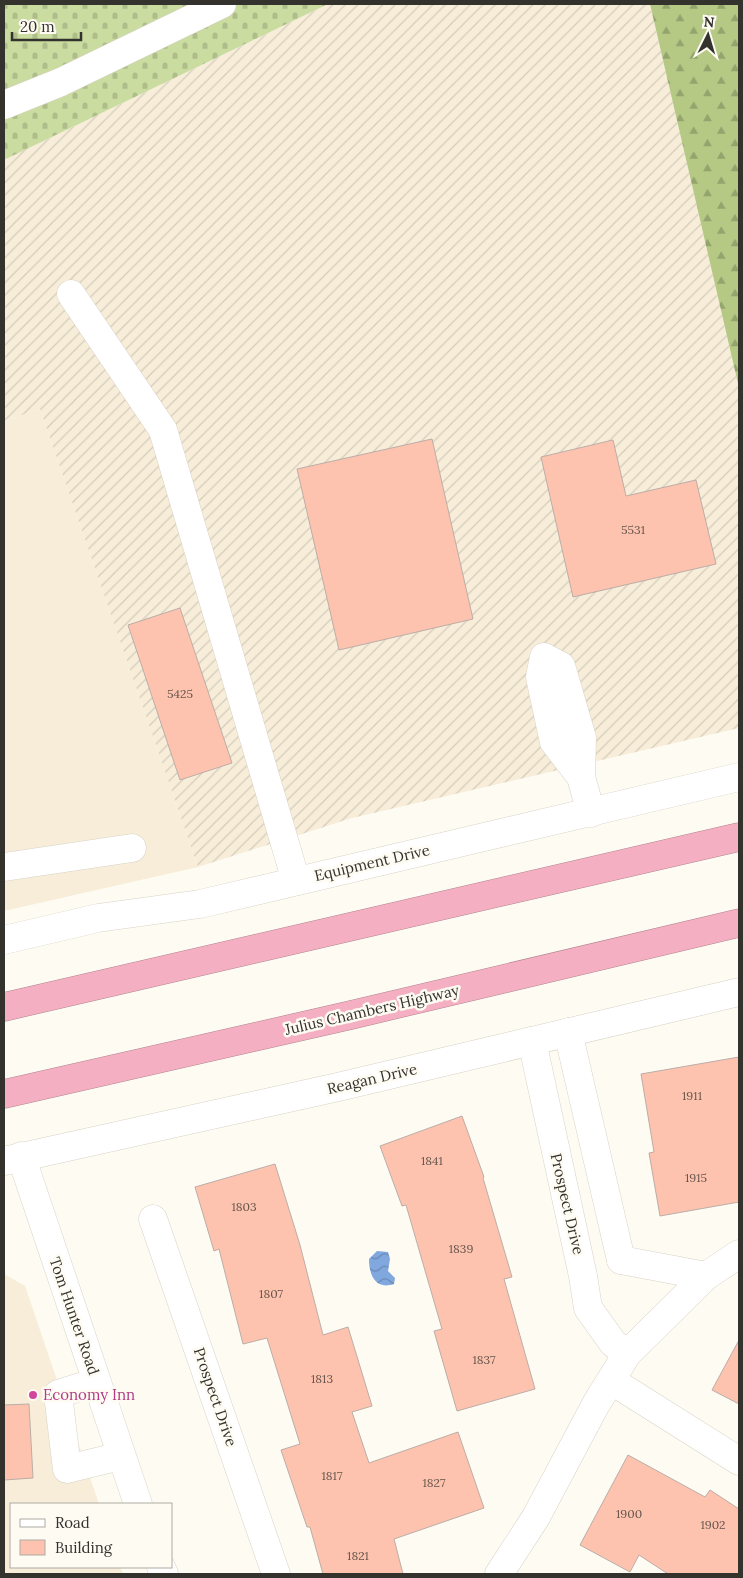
<svg xmlns="http://www.w3.org/2000/svg" width="743" height="1578" font-family="Lora,serif">
  <style>
    .built { fill: #f7edd9 }
    .industrial { fill: url(#industrial-furrows) }
    .forest { fill: url(#forest-firs) }
    .cemetery { fill: url(#cemetery-stones) }
    .water { fill: url(#water-waves) }
    .building { fill: #fec3ae; stroke: #bbada7 }
    .lines { fill: none; stroke-linecap: round; stroke-linejoin: round }
    .minor-casing { stroke: #d8d3c6; stroke-width: 29 }
    .highway-casing { stroke: #b1848e; stroke-width: 29 }
    .minor { stroke: #fff; stroke-width: 28 }
    .highway { stroke: #f4b0c2; stroke-width: 28 }
    .hotel-dot { fill: #d1479c; stroke: #fefbf3; stroke-width: 2 }
    .labels { text-anchor: middle; stroke-width: 5; stroke-linejoin: round; paint-order: stroke }
    .number-label { font-size: 12px; fill: #66564d }
    .street-label { font-size: 15px; fill: #34322d; stroke: #fefbf3 }
    .hotel-label { font-size: 15px; fill: #b23c85; stroke: #fefbf3; text-anchor: start }
  </style>
  <defs>
    <pattern id="industrial-furrows" width="10" height="10" patternUnits="userSpaceOnUse" patternTransform="scale(1.25)"><rect width="10" height="10" fill="#f7edd9"/><path d="M-1 1l2-2M0 10L10 0M9 11l2-2" fill="none" stroke="#d4ccbb"/></pattern>
    <pattern id="forest-firs" width="22" height="20" patternUnits="userSpaceOnUse" patternTransform="scale(1.25)"><rect width="22" height="20" fill="#b5c985"/><path d="M5 1l3.5 6h-7zM16 11l3.5 6h-7z" fill="#94a46d"/></pattern>
    <pattern id="cemetery-stones" width="16" height="16" patternUnits="userSpaceOnUse" patternTransform="scale(1.25)"><rect width="16" height="16" fill="#cadca0"/><path d="M2 7V4a2 2 0 0 1 4 0v3zM10 15v-3a2 2 0 0 1 4 0v3z" fill="#aebd8a"/></pattern>
    <pattern id="water-waves" width="16" height="10" patternUnits="userSpaceOnUse" patternTransform="scale(1.25)"><rect width="16" height="10" fill="#80a8df"/><path d="M0 5q4-4 8 0t8 0" fill="none" stroke="#6a89b5"/></pattern>
  </defs>
  <rect width="100%" height="100%" fill="#fefbf3"/>
  <!-- built -->
  <g class="built">
    <path d="M 40,409 L 198,867 L 4,911 L 4,421 Z"/>
    <path d="M 4,1274 L 25,1286 L 99,1504 L 11,1504 L 11,1567 L 120,1567 L 123,1574 L 4,1574 Z"/>
  </g>
  <!-- industrial -->
  <path class="industrial" d="M 328,4 L 650,4 L 739,388 L 739,728 L 352,818 L 198,867 L 40,409 L 4,421 L 4,160 Z"/>
  <!-- forest -->
  <path class="forest" d="M 650,4 L 739,4 L 739,388 Z"/>
  <!-- cemetery -->
  <path class="cemetery" d="M 4,4 L 328,4 L 4,160 Z"/>
  <!-- water -->
  <path class="water" d="M 377,1251 L 388,1252 L 390,1259 L 388,1271 L 395,1278 L 394,1284 C 376,1290 369,1276 369,1259 Z"/>
  <!-- building -->
  <g class="building">
    <path d="M 432,439 L 473,619 L 339,650 L 297,469 Z"/>
    <path d="M 613,440 L 626,496 L 696,480 L 716,564 L 573,597 L 541,457 Z"/>
    <path d="M 180,608 L 232,763 L 180,780 L 128,625 Z"/>
    <path d="M 739,1057 L 739,1202 L 660,1216 L 649,1153 L 654,1152 L 641,1074 Z"/>
    <path d="M 462,1116 L 484,1177 L 483,1178 L 512,1277 L 504,1279 L 535,1389 L 457,1411 L 434,1331 L 442,1329 L 406,1205 L 402,1206 L 380,1146 Z"/>
    <path d="M 275,1164 L 300,1245 L 323,1335 L 348,1327 L 372,1406 L 352,1412 L 369,1463 L 458,1432 L 484,1508 L 394,1539 L 403,1574 L 323,1574 L 310,1527 L 307,1527 L 281,1450 L 300,1444 L 267,1338 L 243,1344 L 219,1249 L 214,1251 L 195,1187 Z"/>
    <path d="M 739,1340 L 739,1404 L 712,1390 Z"/>
    <path d="M 29,1404 L 33,1478 L 4,1480 L 4,1405 Z"/>
    <path d="M 628,1455 L 705,1497 L 710,1490 L 739,1509 L 739,1574 L 668,1574 L 639,1555 L 630,1572 L 580,1545 Z"/>
  </g>
  <g class="lines">
    <defs>
      <g id="minor">
        <path d="M 4,105 L 61,82 L 222,4"/>
        <path d="M 71,294 L 163,430 L 296,881"/>
        <path d="M 581,777 L 554,742 L 540,677 L 544,657 L 561,666 L 582,738 L 581,777 L 591,813"/>
        <path d="M 4,867 L 132,848"/>
        <path d="M 4,940 L 98,918 L 200,904 L 739,777"/>
        <path d="M 568,1032 L 621,1260"/>
        <path d="M 532,1041 L 583,1276 L 588,1308 L 613,1343 L 627,1354"/>
        <path d="M 21,1156 L 138,1504"/>
        <path d="M 4,1161 L 338,1087 L 739,992"/>
        <path d="M 153,1219 L 276,1574"/>
        <path d="M 621,1260 L 706,1276"/>
        <path d="M 612,1381 L 739,1461"/>
        <path d="M 96,1382 L 58,1394 L 67,1469 L 121,1456"/>
        <path d="M 161,1567 L 164,1574"/>
        <path d="M 499,1574 L 536,1517 L 596,1404 L 627,1354 L 706,1276 L 739,1254"/>
      </g>
      <g id="highway">
        <path d="M 4,1007 L 739,837"/>
        <path d="M 4,1094 L 351,1015 L 739,923"/>
      </g>
    </defs>
    <!-- minor casing -->
    <use href="#minor" class="minor-casing"/>
    <!-- highway casing -->
    <use href="#highway" class="highway-casing"/>
    <!-- minor -->
    <use href="#minor" class="minor"/>
    <!-- highway -->
    <use href="#highway" class="highway"/>
  </g>
  <!-- markers -->
  <circle class="hotel-dot" cx="33" cy="1395" r="5"/>
  <g class="labels">
    <!-- number labels -->
    <g class="number-label">
      <text x="633" y="534">5531</text>
      <text x="180" y="698">5425</text>
      <text x="692" y="1100">1911</text>
      <text x="432" y="1165">1841</text>
      <text x="696" y="1182">1915</text>
      <text x="244" y="1211">1803</text>
      <text x="461" y="1253">1839</text>
      <text x="271" y="1298">1807</text>
      <text x="484" y="1364">1837</text>
      <text x="322" y="1383">1813</text>
      <text x="332" y="1480">1817</text>
      <text x="434" y="1487">1827</text>
      <text x="629" y="1518">1900</text>
      <text x="713" y="1529">1902</text>
      <text x="358" y="1560">1821</text>
    </g>
    <!-- street labels -->
    <g class="street-label">
      <text transform="translate(372 863) rotate(-13)" y="5">Equipment Drive</text>
      <text transform="translate(372 1010) rotate(-13)" y="5">Julius Chambers Highway</text>
      <text transform="translate(372 1079) rotate(-13)" y="5">Reagan Drive</text>
      <text transform="translate(567 1204) rotate(77)" y="5">Prospect Drive</text>
      <text transform="translate(74 1316) rotate(71)" y="5">Tom Hunter Road</text>
      <text transform="translate(215 1397) rotate(71)" y="5">Prospect Drive</text>
    </g>
    <!-- hotel labels -->
    <g class="hotel-label">
      <text x="43" y="1400">Economy Inn</text>
    </g>
  </g>
  <!-- border -->
  <rect width="743" height="1578" fill="none" stroke="#34322d" stroke-width="10"/>
  <!-- legend -->
  <rect x="10" y="1503" width="162" height="65" fill="#fefbf3" stroke="#adaba4"/>
  <rect x="20" y="1519" width="25" height="8" fill="#ffffff" stroke="#adaba4"/>
  <text x="55" y="1528" font-size="15" fill="#34322d">Road</text>
  <rect x="20" y="1540" width="25" height="15" fill="#fec3ae" stroke="#adaba4"/>
  <text x="55" y="1553" font-size="15" fill="#34322d">Building</text>
  <!-- north arrow -->
  <g transform="translate(708 35) rotate(5)" stroke="#fefbf3" stroke-width="4" paint-order="stroke">
  <path d="M0-4L9 19L0 12L-9 19Z" fill="#34322d"/>
  <text y="-8" font-size="14" font-weight="bold" text-anchor="middle" fill="#34322d">N</text>
  </g>
  <!-- scale -->
  <path d="M12 32v8h69v-8" fill="none" stroke="#34322d" stroke-width="2.5"/>
  <text x="20" y="32" font-size="15" fill="#34322d" stroke="#fefbf3" stroke-width="4" paint-order="stroke">20 m</text>
</svg>
